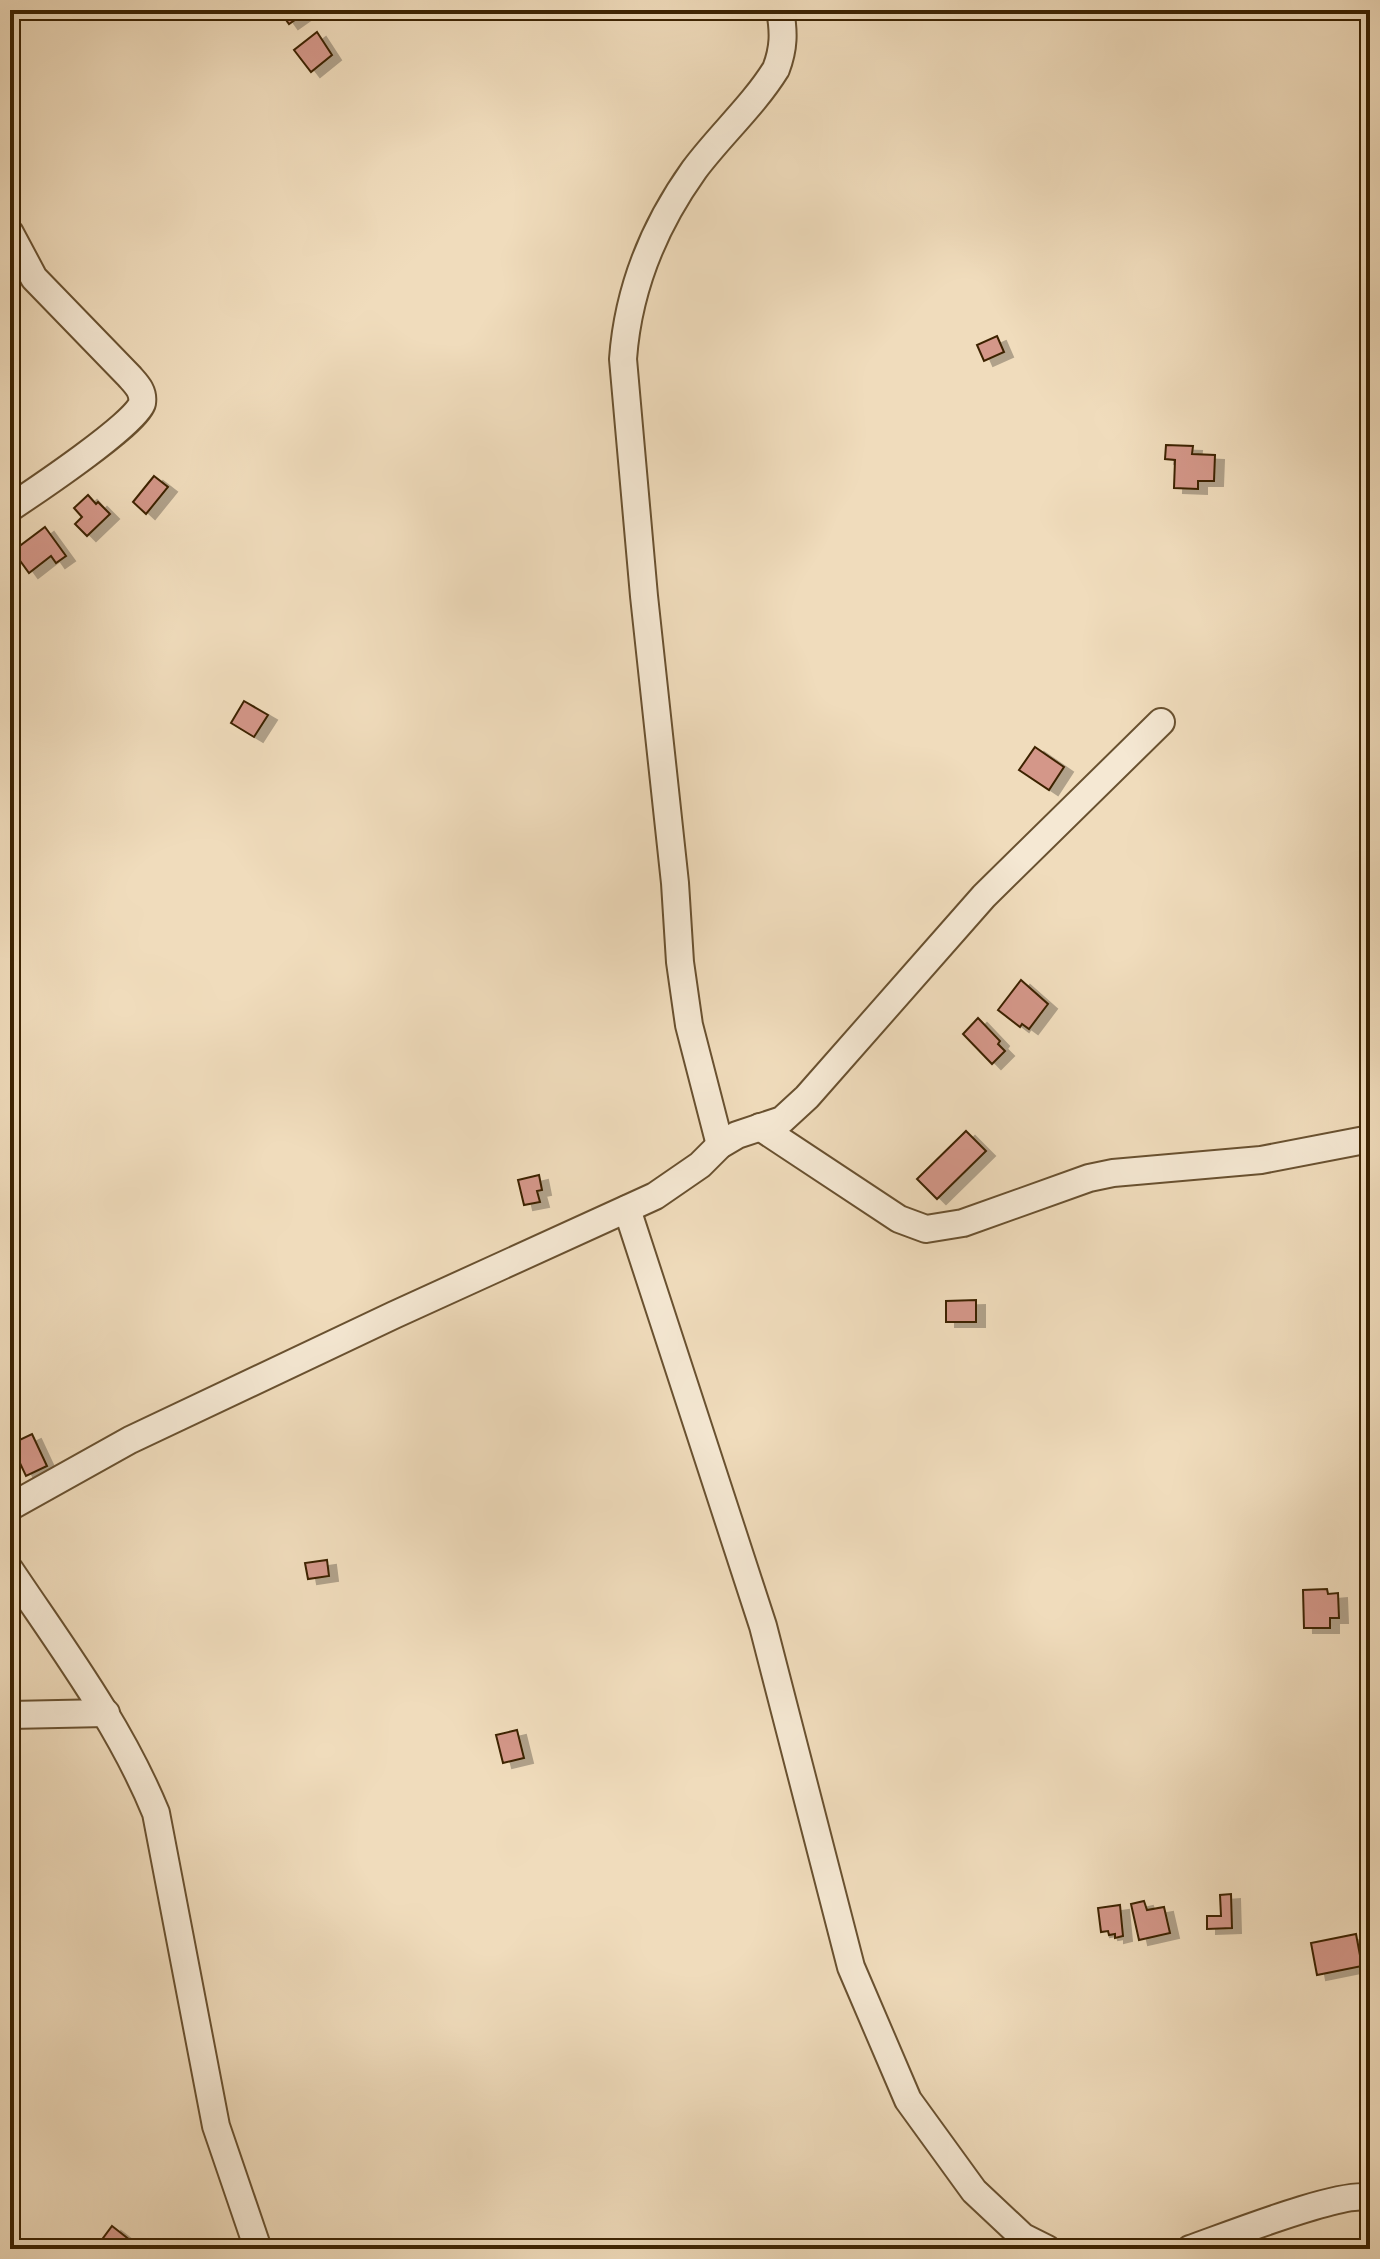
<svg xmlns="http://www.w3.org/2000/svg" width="1380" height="2259" font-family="'Old Standard TT',serif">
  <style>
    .building { fill: #d49789; stroke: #3c2302; stroke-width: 2; filter: url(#shadow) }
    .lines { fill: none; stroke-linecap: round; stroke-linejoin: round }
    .minor-casing { stroke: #695130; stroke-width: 30 }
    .minor { stroke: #f5e8d3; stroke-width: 26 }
  </style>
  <defs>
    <filter id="shadow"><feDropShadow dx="9" dy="5" stdDeviation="0" flood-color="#0004"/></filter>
  </defs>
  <rect width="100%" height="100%" fill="#f0dcbc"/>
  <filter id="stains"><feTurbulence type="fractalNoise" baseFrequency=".0025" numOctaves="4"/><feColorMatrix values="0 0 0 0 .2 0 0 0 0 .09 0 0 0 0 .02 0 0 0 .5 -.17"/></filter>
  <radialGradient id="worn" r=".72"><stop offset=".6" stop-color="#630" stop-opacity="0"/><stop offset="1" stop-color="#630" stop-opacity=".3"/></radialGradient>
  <!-- building -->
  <g class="building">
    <path d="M 279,10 L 309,10 L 289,24 Z"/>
    <path d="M 317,32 L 332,55 L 311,72 L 294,50 Z"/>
    <path d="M 997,336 L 1004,352 L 984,361 L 977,345 Z"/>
    <path d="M 1166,445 L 1193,446 L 1192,454 L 1215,455 L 1214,481 L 1198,481 L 1198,489 L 1174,488 L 1175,460 L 1165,459 Z"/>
    <path d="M 154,476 L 168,487 L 146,514 L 133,502 Z"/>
    <path d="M 88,495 L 96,504 L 98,502 L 110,514 L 87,536 L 75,524 L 82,517 L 74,508 Z"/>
    <path d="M 45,527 L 66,556 L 56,563 L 51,556 L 29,573 L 13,551 Z"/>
    <path d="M 244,701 L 268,715 L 254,737 L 231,723 Z"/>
    <path d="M 1035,747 L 1064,767 L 1049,790 L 1019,770 Z"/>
    <path d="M 1021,980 L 1048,1004 L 1029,1029 L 1022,1024 L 1020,1027 L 998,1010 Z"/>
    <path d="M 978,1018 L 1000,1041 L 998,1044 L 1005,1051 L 992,1064 L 963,1034 Z"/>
    <path d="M 966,1131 L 986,1151 L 937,1199 L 917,1179 Z"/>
    <path d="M 539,1175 L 542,1190 L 537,1191 L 540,1202 L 524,1205 L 518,1180 Z"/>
    <path d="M 976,1300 L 976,1322 L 946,1322 L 946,1301 Z"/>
    <path d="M 32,1434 L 47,1466 L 26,1476 L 11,1444 Z"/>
    <path d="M 327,1560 L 329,1576 L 308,1579 L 305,1563 Z"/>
    <path d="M 1327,1589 L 1328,1594 L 1338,1593 L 1339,1618 L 1330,1618 L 1330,1628 L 1304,1628 L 1303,1590 Z"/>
    <path d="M 517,1730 L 524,1758 L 503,1763 L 496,1735 Z"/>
    <path d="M 1231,1894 L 1232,1928 L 1207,1929 L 1207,1916 L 1221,1916 L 1220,1895 Z"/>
    <path d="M 1144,1901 L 1147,1910 L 1164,1907 L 1170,1933 L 1139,1940 L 1131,1904 Z"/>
    <path d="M 1120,1905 L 1123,1936 L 1115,1938 L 1115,1934 L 1109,1935 L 1108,1931 L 1101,1932 L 1098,1908 Z"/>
    <path d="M 1356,1934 L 1362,1966 L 1317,1975 L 1311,1943 Z"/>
    <path d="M 112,2226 L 135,2244 L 132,2249 L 95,2249 Z"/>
  </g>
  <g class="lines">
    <defs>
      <g id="minor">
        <path d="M 10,233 L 34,278 L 129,376 C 136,384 144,391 142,403 C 139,422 31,494 10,508"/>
        <path d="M 760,1127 L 899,1219 L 926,1229 L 963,1223 L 1089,1178 L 1113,1173 L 1261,1160 L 1370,1139"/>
        <path d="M 720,1145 L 689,1025 L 680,962 L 675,883 L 644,596 L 623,359 C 628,290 654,226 694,170 C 720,135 753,106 776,69 C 784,48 784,32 780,10"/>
        <path d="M 627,1209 L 763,1626 L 851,1967 L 908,2100 L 974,2191 L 1023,2237 L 1047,2249"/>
        <path d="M 10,1507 L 130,1440 L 394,1315 L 655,1196 L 700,1165 L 720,1145 L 737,1135 L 782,1120 L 807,1097 L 984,896 L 1161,722"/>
        <path d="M 10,1570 C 63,1649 120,1725 156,1813 L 216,2126 L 258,2249"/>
        <path d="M 10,1715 L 106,1713"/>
        <path d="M 1190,2249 C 1222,2238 1345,2189 1370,2198"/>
      </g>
    </defs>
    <!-- minor casing -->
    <use href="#minor" class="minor-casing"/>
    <!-- minor -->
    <use href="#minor" class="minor"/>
  </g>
  <!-- margin -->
  <rect width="1380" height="2259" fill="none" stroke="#f0dcbc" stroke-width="40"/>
  <rect x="12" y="12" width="1356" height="2235" fill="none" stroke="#3c2302" stroke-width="4"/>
  <rect x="20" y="20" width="1340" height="2219" fill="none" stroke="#3c2302" stroke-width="2"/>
  <rect width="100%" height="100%" filter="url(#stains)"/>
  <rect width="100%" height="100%" fill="url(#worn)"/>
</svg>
